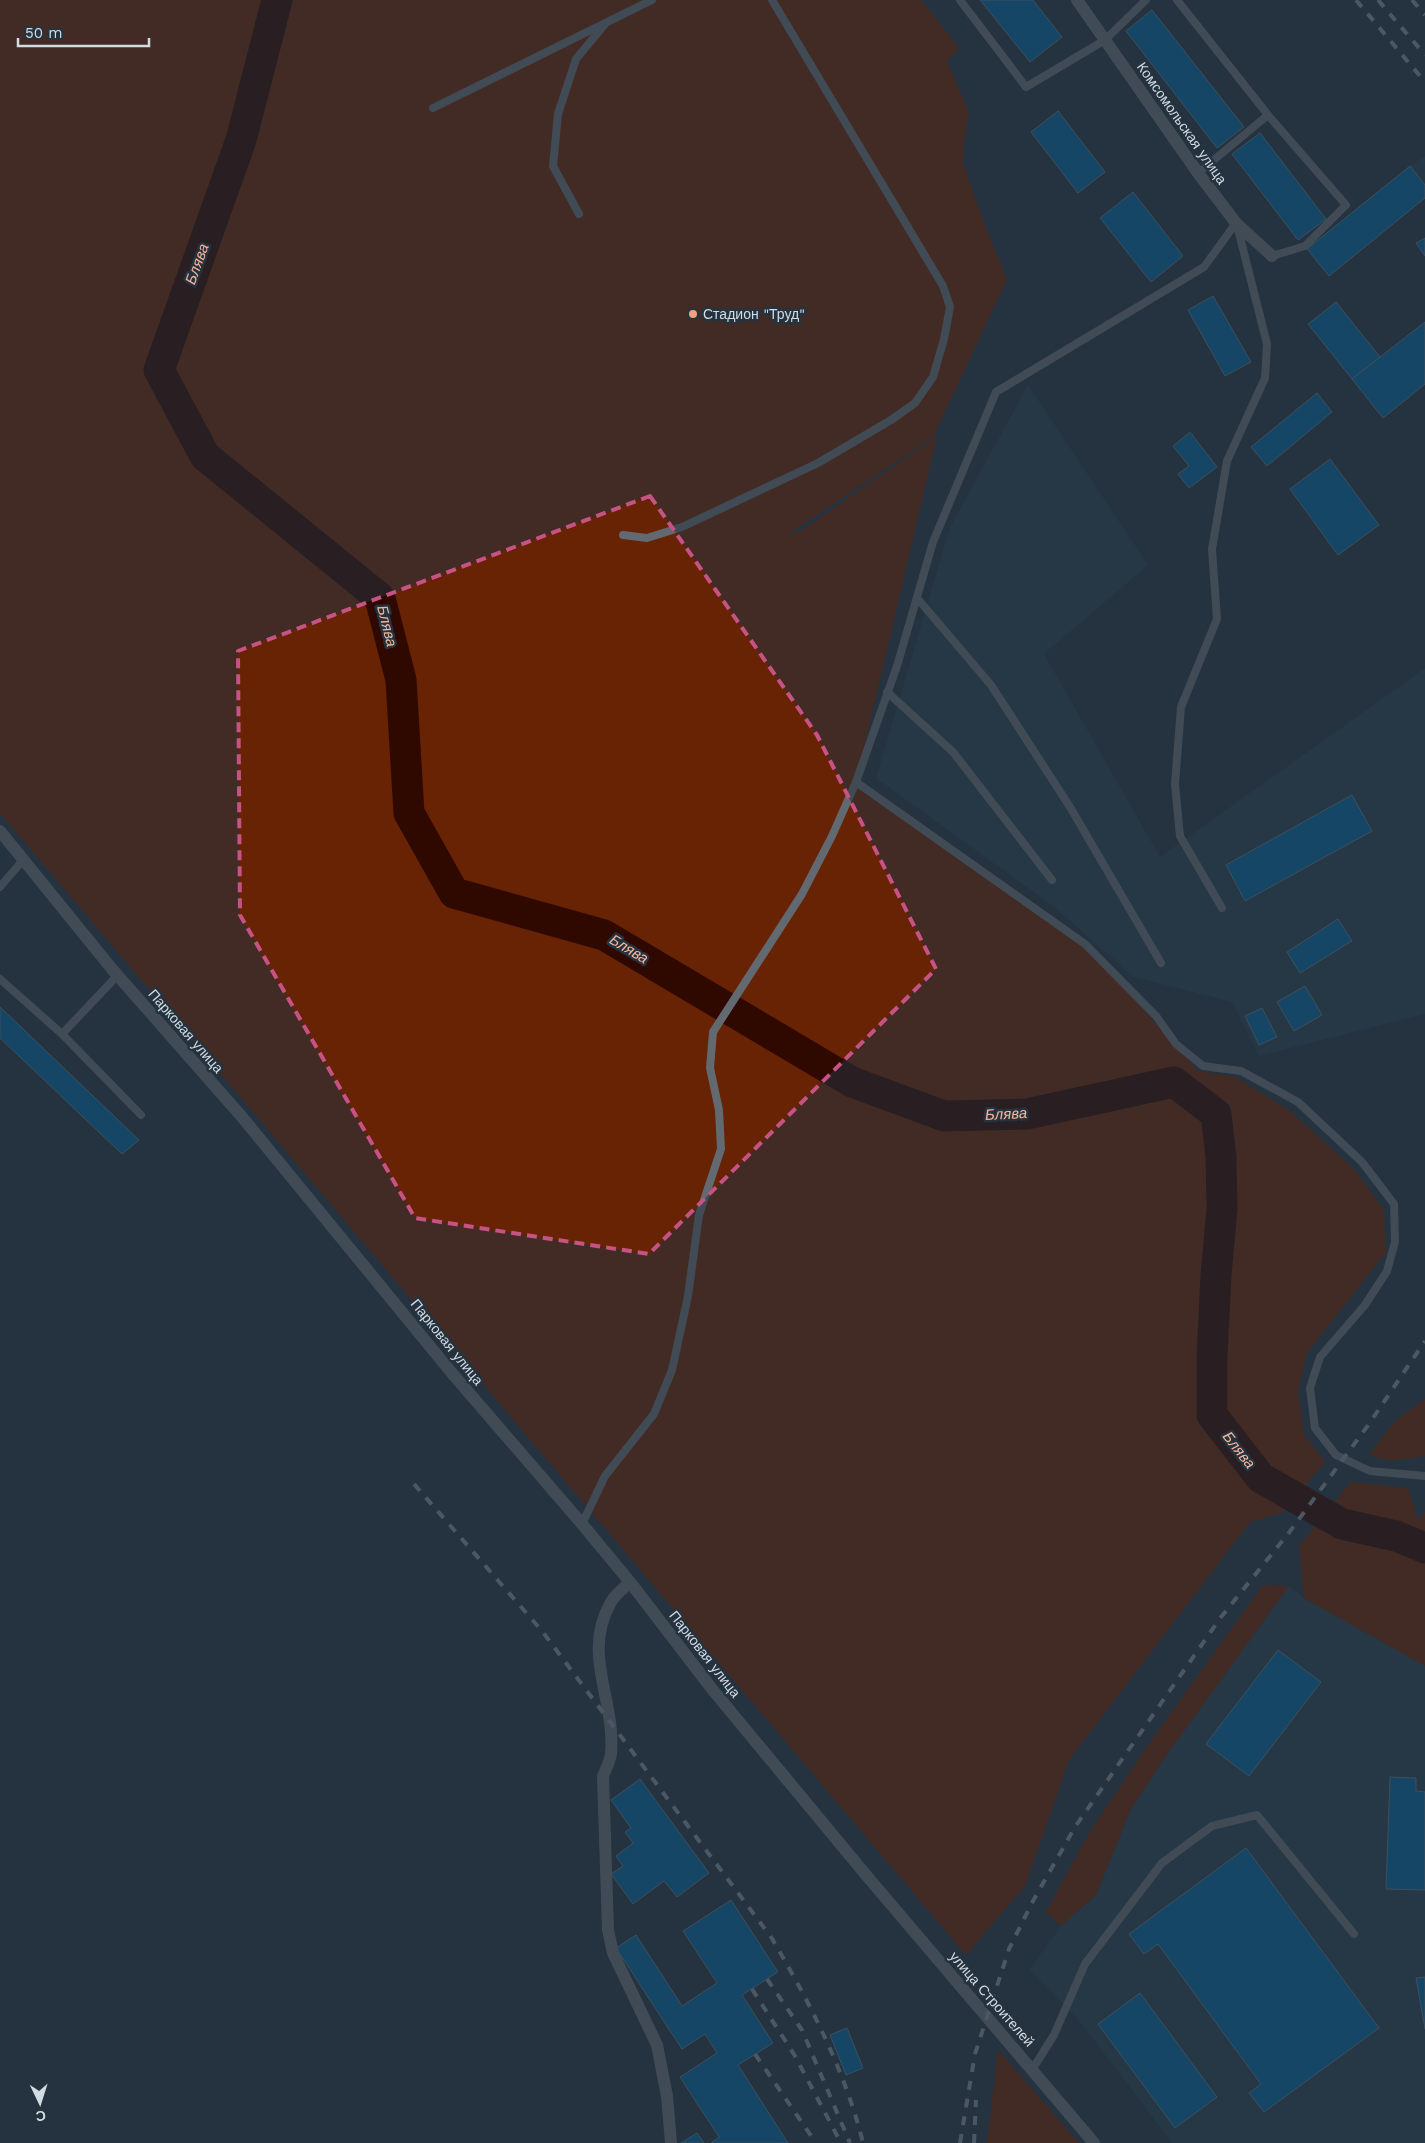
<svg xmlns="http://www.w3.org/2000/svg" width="1425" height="2143" font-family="'Work Sans',sans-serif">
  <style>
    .built { fill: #283c4d }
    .green { fill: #672303 }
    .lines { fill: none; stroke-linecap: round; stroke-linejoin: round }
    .river { stroke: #2f0800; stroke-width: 31 }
    .building { fill: #035d93; stroke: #5f6f7d }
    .service { stroke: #626970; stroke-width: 8 }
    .minor { stroke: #626970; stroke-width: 12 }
    .tertiary { stroke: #626970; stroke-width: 12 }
    .rail { stroke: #7b8690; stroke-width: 4; stroke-dasharray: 9 9; stroke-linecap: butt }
    .marked { fill: none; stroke: #c75284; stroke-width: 4; stroke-dasharray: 10 6; stroke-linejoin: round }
    .poi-dot { fill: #f3a081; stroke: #25333f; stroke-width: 2 }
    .labels { text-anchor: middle; stroke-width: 5; stroke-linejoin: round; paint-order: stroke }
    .street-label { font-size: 14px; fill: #d2dae2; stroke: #25333f }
    .poi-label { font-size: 14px; fill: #d2dae2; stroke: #25333f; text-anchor: start }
    .water-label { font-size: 15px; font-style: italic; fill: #f9b59c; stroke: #25333f }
  </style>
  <rect width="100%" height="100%" fill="#25333f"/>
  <!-- built -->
  <g class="built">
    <path d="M 1425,156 L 1425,185 L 1410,166 Z"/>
    <path d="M 1028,385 L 1148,565 L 1044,654 L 1160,857 L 1425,668 L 1425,1014 L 1259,1056 L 1232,1002 L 1134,977 L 1053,906 L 876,778 L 950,527 Z"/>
    <path d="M 1289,1586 L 1304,1598 L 1425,1666 L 1425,2143 L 1172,2143 L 1078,2019 L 1029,1970 L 1061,1926 L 1096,1895 L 1130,1811 L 1163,1760 Z"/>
  </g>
  <!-- green -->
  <g class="green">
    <path d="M 0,0 L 921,0 L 959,48 L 947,62 L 969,112 L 964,144 L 963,163 L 987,231 L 1007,279 L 933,437 L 786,536 L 802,530 L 937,436 L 856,782 L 1085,944 L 1198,1071 L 1235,1077 L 1289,1110 L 1353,1168 L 1384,1210 L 1386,1252 L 1307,1353 L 1298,1390 L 1304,1434 L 1325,1462 L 1281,1513 L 1250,1522 L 1069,1760 L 1025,1886 L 966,1955 L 0,813 Z"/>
    <path d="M 1425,1399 L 1425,1456 L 1390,1461 L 1369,1455 L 1395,1421 Z"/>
    <path d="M 1351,1482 L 1408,1488 L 1418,1520 L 1425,1512 L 1425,1666 L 1304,1598 L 1299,1546 Z"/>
    <path d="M 1263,1585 L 1289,1586 L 1163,1760 L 1130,1811 L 1096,1895 L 1061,1926 L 1046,1912 L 1089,1833 L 1151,1741 Z"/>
    <path d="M 998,2050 L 1079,2143 L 987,2143 Z"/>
  </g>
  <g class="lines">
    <!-- river -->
    <path class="river" d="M 277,0 L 241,140 L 159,370 L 205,456 L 380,598 L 401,680 L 409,813 L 454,893 L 604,935 L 852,1082 L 944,1116 L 1027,1114 L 1174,1082 L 1216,1114 L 1221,1157 L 1222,1209 L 1216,1275 L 1212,1356 L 1212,1415 L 1261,1478 L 1342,1524 L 1396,1536 L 1425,1548"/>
  </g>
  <!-- building -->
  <g class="building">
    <path d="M 980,0 L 1033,0 L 1062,37 L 1030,62 Z"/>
    <path d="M 1152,10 L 1244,127 L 1217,148 L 1126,31 Z"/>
    <path d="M 1058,111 L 1105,172 L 1078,193 L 1031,132 Z"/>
    <path d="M 1260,133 L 1326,219 L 1298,240 L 1232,154 Z"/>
    <path d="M 1410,166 L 1425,185 L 1425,198 L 1329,276 L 1307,249 Z"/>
    <path d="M 1133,192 L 1183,256 L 1151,282 L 1100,218 Z"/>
    <path d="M 1425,238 L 1425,256 L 1416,243 Z"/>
    <path d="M 1213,296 L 1251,362 L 1225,376 L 1188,310 Z"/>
    <path d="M 1336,302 L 1380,357 L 1352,379 L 1308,324 Z"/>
    <path d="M 1425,322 L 1425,384 L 1383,418 L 1352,379 Z"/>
    <path d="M 1317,393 L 1332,412 L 1267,466 L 1251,447 Z"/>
    <path d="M 1190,432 L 1217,467 L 1189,488 L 1178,474 L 1189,466 L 1173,446 Z"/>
    <path d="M 1330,459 L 1379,525 L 1338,555 L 1290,489 Z"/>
    <path d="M 1352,795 L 1372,831 L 1245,901 L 1226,865 Z"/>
    <path d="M 1338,919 L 1352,941 L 1300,973 L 1287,952 Z"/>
    <path d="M 1305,986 L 1322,1015 L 1294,1031 L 1277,1002 Z"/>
    <path d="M 0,1007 L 139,1140 L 122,1154 L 0,1038 Z"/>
    <path d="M 1262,1008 L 1277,1037 L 1259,1045 L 1245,1016 Z"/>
    <path d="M 1278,1650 L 1321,1682 L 1249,1776 L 1206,1744 Z"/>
    <path d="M 1390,1777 L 1416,1778 L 1416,1791 L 1425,1792 L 1425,1890 L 1386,1889 Z"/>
    <path d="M 640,1779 L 709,1873 L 677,1897 L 664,1881 L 633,1904 L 611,1874 L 623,1866 L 616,1856 L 633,1843 L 625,1832 L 631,1828 L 611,1800 Z"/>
    <path d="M 1246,1848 L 1379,2028 L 1264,2112 L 1249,2093 L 1261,2084 L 1158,1944 L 1144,1954 L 1129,1934 Z"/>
    <path d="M 731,1900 L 778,1972 L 742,1995 L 773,2043 L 738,2065 L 788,2143 L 711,2143 L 719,2137 L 680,2077 L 717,2053 L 705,2034 L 682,2049 L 616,1948 L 636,1935 L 682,2006 L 717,1983 L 683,1931 Z"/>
    <path d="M 1425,1977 L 1425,2029 L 1416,1978 Z"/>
    <path d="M 1140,1993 L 1217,2097 L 1175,2128 L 1098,2024 Z"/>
    <path d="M 847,2028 L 863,2068 L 846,2075 L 830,2035 Z"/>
    <path d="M 697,2133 L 704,2143 L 681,2143 Z"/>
  </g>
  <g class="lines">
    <!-- service -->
    <g class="service">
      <path d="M 960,0 L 1026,87 L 1105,40 L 1146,0"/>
      <path d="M 1177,0 L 1268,115 L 1346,205 L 1305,246 L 1272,256"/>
      <path d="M 433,108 L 652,0"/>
      <path d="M 1198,173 L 1268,115"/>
      <path d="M 579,214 L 553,166 L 558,114 L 576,59 L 605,24"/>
      <path d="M 623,535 L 647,538 L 682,527 L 818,463 L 891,420 L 915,403 L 933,377 L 944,339 L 950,307 L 943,286 L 772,0"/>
      <path d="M 917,598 L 991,685 L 1070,807 L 1161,963"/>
      <path d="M 887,692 L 953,752 L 1052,880"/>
      <path d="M 856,782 L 1085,944 L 1156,1016 L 1176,1044 L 1203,1066 L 1241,1071 L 1298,1102 L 1362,1162 L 1394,1204 L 1395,1242 L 1387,1271 L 1365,1305 L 1320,1357 L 1310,1388 L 1315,1428 L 1336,1455 L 1370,1471 L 1425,1476"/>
      <path d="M 0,887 L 23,860"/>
      <path d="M 1222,908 L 1180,836 L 1175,784 L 1181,707 L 1217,619 L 1212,549 L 1227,461 L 1265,378 L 1267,344 L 1237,225"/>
      <path d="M 0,979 L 62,1034 L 141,1115"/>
      <path d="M 62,1034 L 117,976"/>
      <path d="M 582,1524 L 605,1476 L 654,1414 L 672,1370 L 688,1296 L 699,1215 L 721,1149 L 719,1110 L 710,1068 L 713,1032 L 802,894 L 832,836 L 856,782 L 897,666 L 933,542 L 996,392 L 1204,267 L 1236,223"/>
      <path d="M 1032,2070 L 1054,2035 L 1085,1964 L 1162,1863 L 1212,1826 L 1257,1815 L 1354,1934"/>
    </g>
    <!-- minor -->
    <g class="minor">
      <path d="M 1077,0 L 1198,173 L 1236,223 L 1272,256"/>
      <path d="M 630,1582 C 624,1588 615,1595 611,1602 C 581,1654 616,1700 611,1754 C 610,1761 606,1769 603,1776 L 608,1930 L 613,1953 L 657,2045 L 667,2096 L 671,2143"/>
    </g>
    <!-- tertiary -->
    <path class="tertiary" d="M 0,831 L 112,969 L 242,1117 L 451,1372 L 582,1524 L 630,1582 L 712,1689 L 866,1875 L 1094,2143"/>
    <!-- rail -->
    <g class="rail">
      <path d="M 1356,0 L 1425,82"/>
      <path d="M 1378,0 L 1425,55"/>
      <path d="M 1412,0 L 1425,15"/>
      <path d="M 414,1484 L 542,1631 L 771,1937 C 809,2001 845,2070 863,2143"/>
      <path d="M 767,1979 L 802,2030 L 850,2143"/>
      <path d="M 752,1989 L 795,2056 L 841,2143"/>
      <path d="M 755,2054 L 816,2143"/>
      <path d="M 960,2143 L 975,2054 L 1009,1949 L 1033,1901 L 1075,1827 L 1221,1617 L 1288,1534 L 1369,1424 L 1425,1341"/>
      <path d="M 974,2143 L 976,2100"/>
    </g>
  </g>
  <!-- marked area -->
  <path d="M0 0H1425V2143H0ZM 650,496 L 817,735 L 936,969 L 649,1254 L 415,1218 L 240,915 L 238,651 Z" fill="#25333f" fill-opacity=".55" fill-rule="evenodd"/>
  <path class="marked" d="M 650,496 L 817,735 L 936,969 L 649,1254 L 415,1218 L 240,915 L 238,651 Z"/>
  <!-- markers -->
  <circle class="poi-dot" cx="693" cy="314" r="5"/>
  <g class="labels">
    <!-- street labels -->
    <g class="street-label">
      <text transform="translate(1182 123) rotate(55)" y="5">Комсомольская улица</text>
      <text transform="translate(186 1031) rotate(49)" y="5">Парковая улица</text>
      <text transform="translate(447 1342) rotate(51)" y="5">Парковая улица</text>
      <text transform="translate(705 1654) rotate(52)" y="5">Парковая улица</text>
      <text transform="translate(992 1999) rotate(49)" y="5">улица Строителей</text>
    </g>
    <!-- poi labels -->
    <g class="poi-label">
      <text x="703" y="319">Стадион "Труд"</text>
    </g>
    <!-- water labels -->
    <g class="water-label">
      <text transform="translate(197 264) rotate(-70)" y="5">Блява</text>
      <text transform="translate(387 626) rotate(76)" y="5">Блява</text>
      <text transform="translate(629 949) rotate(31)" y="5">Блява</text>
      <text transform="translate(1006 1114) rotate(-3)" y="5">Блява</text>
      <text transform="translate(1239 1450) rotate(52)" y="5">Блява</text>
    </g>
  </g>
  <!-- north arrow -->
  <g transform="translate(40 2103) rotate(176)" stroke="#25333f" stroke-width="4" paint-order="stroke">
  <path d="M0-4L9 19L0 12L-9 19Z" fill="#d2dae2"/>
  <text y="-8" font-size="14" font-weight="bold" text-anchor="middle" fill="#d2dae2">С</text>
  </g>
  <!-- scale -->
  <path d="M18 38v8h131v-8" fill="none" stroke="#d2dae2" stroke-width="2.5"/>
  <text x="25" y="38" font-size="15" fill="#d2dae2" stroke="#25333f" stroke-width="4" paint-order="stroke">50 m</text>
</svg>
